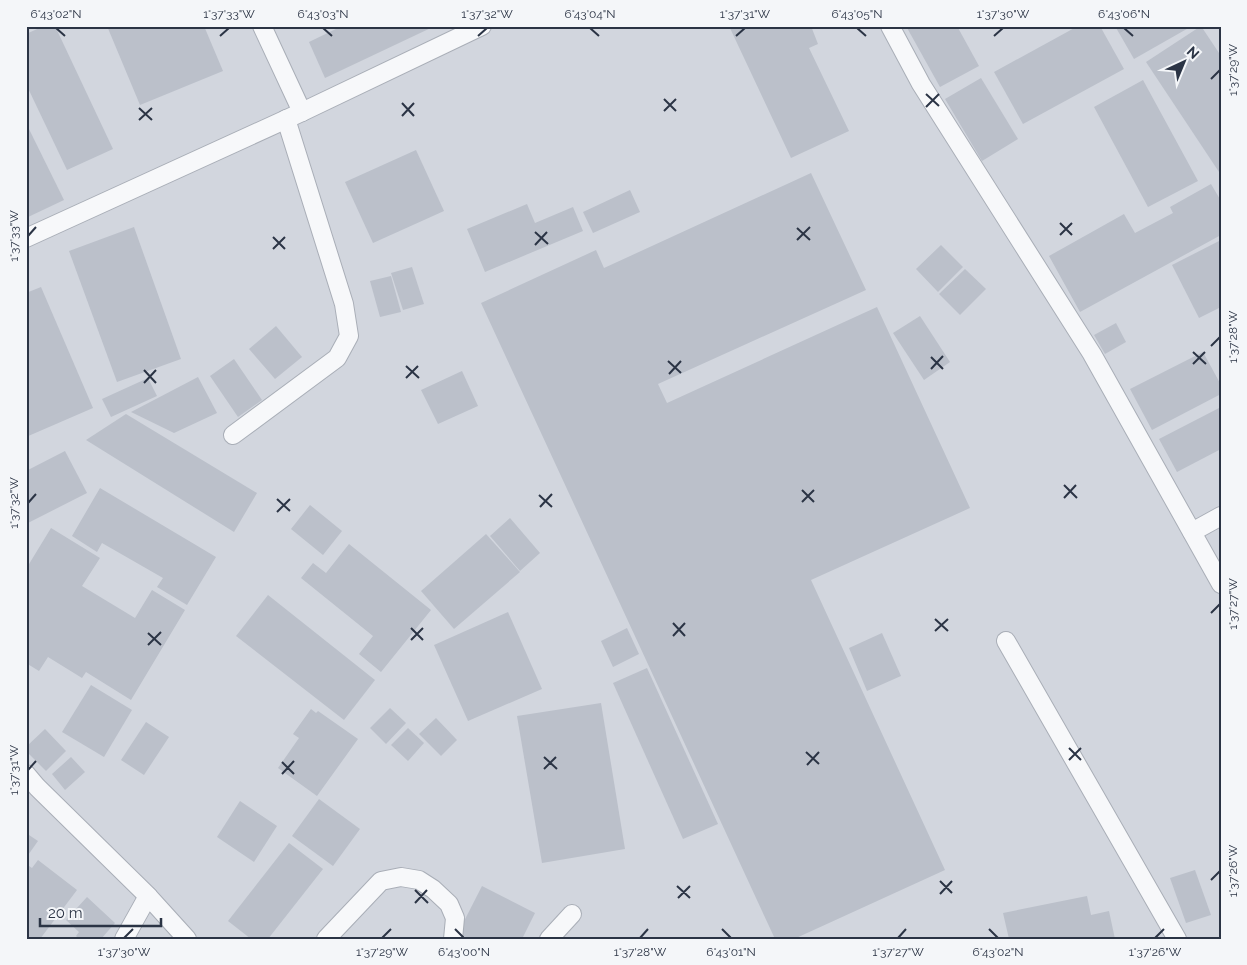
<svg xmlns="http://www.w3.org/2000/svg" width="1247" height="965" font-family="Raleway,sans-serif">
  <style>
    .built { fill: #d2d6de }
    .building { fill: #bbc0ca }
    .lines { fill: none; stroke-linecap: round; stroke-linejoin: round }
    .lane-casing { stroke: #a9aeb7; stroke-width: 20 }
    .lane { stroke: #f7f8fa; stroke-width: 18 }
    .ticks { fill: none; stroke: #2b3445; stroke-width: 2 }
    .neatline { fill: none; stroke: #2b3445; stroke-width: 2 }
    .ticks-label { font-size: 12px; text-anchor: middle; fill: #2b3445 }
  </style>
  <rect width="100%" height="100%" fill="#e4e7ec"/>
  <!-- built -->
  <rect class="built" x="26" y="26" width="1195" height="913"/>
  <!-- building -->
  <g class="building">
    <path d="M 44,26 L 55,26 L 113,149 L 67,170 L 26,84 L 26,34 Z"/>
    <path d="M 107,26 L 204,26 L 223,71 L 140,105 Z"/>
    <path d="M 342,26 L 435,26 L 325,78 L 309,42 Z"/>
    <path d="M 729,26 L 811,26 L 818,44 L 809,48 L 849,131 L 791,158 Z"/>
    <path d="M 906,26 L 957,26 L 979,66 L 940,87 Z"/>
    <path d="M 1078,26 L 1100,26 L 1124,69 L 1023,124 L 994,72 Z"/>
    <path d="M 1115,26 L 1192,26 L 1134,59 Z"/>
    <path d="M 1201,26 L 1221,56 L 1221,175 L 1146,62 Z"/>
    <path d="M 981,78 L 1018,139 L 982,161 L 945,99 Z"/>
    <path d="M 1143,80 L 1198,181 L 1148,207 L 1094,107 Z"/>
    <path d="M 26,123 L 64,200 L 26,218 Z"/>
    <path d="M 416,150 L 444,211 L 373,243 L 345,182 Z"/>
    <path d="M 811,173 L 866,290 L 658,384 L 667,403 L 877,307 L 970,508 L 811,580 L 945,870 L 794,939 L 775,939 L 481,303 L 596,250 L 604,268 Z"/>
    <path d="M 1211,184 L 1221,201 L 1221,235 L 1080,312 L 1049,256 L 1124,214 L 1135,233 L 1173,213 L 1170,207 Z"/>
    <path d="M 630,190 L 640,212 L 593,233 L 583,212 Z"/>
    <path d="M 527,204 L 535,223 L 573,207 L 583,231 L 485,272 L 467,229 Z"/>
    <path d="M 134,227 L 181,359 L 117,382 L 69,251 Z"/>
    <path d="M 1221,240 L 1221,307 L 1199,318 L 1172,265 Z"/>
    <path d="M 941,245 L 963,267 L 938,292 L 916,269 Z"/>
    <path d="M 412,267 L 424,304 L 403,310 L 391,273 Z"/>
    <path d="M 965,269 L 986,289 L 960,315 L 939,294 Z"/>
    <path d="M 391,276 L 401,312 L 380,317 L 370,281 Z"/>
    <path d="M 41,287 L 93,408 L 26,437 L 26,293 Z"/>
    <path d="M 920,316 L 950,362 L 924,380 L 893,333 Z"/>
    <path d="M 1116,323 L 1126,342 L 1105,354 L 1094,335 Z"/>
    <path d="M 276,326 L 302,357 L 275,379 L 249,349 Z"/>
    <path d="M 1203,352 L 1221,385 L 1221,394 L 1152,430 L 1130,389 Z"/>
    <path d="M 234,359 L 262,400 L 238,417 L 210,376 Z"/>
    <path d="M 462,371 L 478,406 L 438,424 L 421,390 Z"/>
    <path d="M 198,377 L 217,413 L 174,433 L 131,412 Z"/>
    <path d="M 148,378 L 157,396 L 111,417 L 102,399 Z"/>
    <path d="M 1221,407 L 1221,449 L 1177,472 L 1159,439 Z"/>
    <path d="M 126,414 L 257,493 L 234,532 L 86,440 Z"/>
    <path d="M 65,451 L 87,493 L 26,524 L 26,471 Z"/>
    <path d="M 100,488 L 216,557 L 187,605 L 157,587 L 163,578 L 102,543 L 97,552 L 72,536 Z"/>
    <path d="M 310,505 L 342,531 L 323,555 L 291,529 Z"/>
    <path d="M 510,518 L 540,553 L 520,571 L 490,536 Z"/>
    <path d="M 51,528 L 100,558 L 82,586 L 135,618 L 152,590 L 185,610 L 131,700 L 86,672 L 82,678 L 48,657 L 39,671 L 26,663 L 26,569 Z"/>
    <path d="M 486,534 L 520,572 L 454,629 L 421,591 Z"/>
    <path d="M 349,544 L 431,610 L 381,672 L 359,654 L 373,636 L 301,578 L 313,563 L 326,573 Z"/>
    <path d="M 268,595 L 375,680 L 344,720 L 236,636 Z"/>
    <path d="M 508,612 L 542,689 L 468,721 L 434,645 Z"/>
    <path d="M 627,628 L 639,654 L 613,667 L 601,641 Z"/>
    <path d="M 882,633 L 901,676 L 867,691 L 849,648 Z"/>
    <path d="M 647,668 L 718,824 L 683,839 L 613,683 Z"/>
    <path d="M 91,685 L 132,710 L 104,757 L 62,732 Z"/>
    <path d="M 601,703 L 625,849 L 542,863 L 517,716 Z"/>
    <path d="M 390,708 L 406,723 L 386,744 L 370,728 Z"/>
    <path d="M 311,709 L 316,713 L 318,711 L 358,739 L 317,796 L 278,768 L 299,738 L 293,734 Z"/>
    <path d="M 436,718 L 457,740 L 441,756 L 419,734 Z"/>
    <path d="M 146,722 L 169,737 L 144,775 L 121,760 Z"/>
    <path d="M 408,728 L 424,743 L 408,761 L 391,745 Z"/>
    <path d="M 45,729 L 66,751 L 46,771 L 26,751 L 26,747 Z"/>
    <path d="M 71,757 L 85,772 L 65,790 L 52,774 Z"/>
    <path d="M 319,799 L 360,829 L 333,866 L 292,836 Z"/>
    <path d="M 240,801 L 277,826 L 254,862 L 217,837 Z"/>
    <path d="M 26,833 L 38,841 L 26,858 Z"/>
    <path d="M 289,843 L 323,869 L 268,939 L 251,939 L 228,921 Z"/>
    <path d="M 38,860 L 77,890 L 40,939 L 26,939 L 26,864 L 32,868 Z"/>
    <path d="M 1195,870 L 1211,915 L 1186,923 L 1170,878 Z"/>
    <path d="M 482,886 L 535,913 L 522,939 L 470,939 L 458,933 Z"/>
    <path d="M 1087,896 L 1091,915 L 1109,911 L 1115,939 L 1009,939 L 1003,913 Z"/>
    <path d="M 87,897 L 115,923 L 101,939 L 79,939 L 76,936 L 79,932 L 66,920 Z"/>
  </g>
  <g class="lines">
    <defs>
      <g id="lane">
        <path d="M 262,26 L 302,112"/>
        <path d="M 890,26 L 921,84 L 1092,354 L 1221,584"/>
        <path d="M 26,238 L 302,112 L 482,26"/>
        <path d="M 233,435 L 337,358 L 349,336 L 344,304 L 286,119"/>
        <path d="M 1192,532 L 1221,516"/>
        <path d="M 1006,641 L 1177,939"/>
        <path d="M 26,774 L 37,787 L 148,896 L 187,939"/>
        <path d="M 124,939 L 148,896"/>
        <path d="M 326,939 L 381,881 L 401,877 L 419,880 L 433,889 L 449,904 L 455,918 L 453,939"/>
        <path d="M 549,939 L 572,914"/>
      </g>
    </defs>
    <!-- lane casing -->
    <use href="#lane" class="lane-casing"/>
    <!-- lane -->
    <use href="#lane" class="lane"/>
  </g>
  <!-- ticks -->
  <path class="ticks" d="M 56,28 L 65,36M 323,28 L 332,36M 590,28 L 599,36M 857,28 L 866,36M 1124,28 L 1133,36M 220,36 L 229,28M 478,36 L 487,28M 736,36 L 745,28M 994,36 L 1003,28M 1211,79 L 1220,70M 926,94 L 939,106M 664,99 L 676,111M 402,103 L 414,116M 926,107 L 939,94M 139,108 L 152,120M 664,111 L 676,99M 402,116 L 414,103M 139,120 L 152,108M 1060,223 L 1072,235M 797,228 L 810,240M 535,232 L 548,244M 1060,235 L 1072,223M 28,236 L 36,227M 273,237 L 285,249M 797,240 L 810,227M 535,245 L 547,232M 273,249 L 285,237M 1211,346 L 1220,337M 1193,352 L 1206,364M 931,357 L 943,369M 668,361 L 681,373M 1193,364 L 1205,352M 406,366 L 419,378M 931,369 L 943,356M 144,370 L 156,383M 669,374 L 681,361M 406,378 L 418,366M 144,383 L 156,370M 1064,485 L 1077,498M 802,490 L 814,502M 539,495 L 552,507M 1064,498 L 1076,485M 277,499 L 290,511M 802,502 L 814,490M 28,503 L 36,494M 540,507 L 552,494M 277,512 L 290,499M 1211,613 L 1220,604M 935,619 L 948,631M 673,623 L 685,636M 411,628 L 423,640M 935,631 L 948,619M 148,633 L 161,645M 673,636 L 685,623M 411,640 L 423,628M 148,645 L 161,632M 1069,748 L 1081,760M 806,752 L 819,764M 544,757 L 557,769M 1069,760 L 1081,748M 282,762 L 294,774M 807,765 L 819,752M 544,769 L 556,757M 28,770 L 36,761M 282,774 L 294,761M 1211,880 L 1220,871M 940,881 L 952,893M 677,886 L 690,898M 415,890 L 428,903M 940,894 L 952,881M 678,898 L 690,886M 415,903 L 427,890M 455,929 L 464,938M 722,929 L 731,938M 989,929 L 998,938M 124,938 L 133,929M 382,938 L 391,929M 640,938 L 648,929M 898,938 L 906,929M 1155,938 L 1164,929"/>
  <!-- border -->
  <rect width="1247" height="965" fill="none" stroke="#f4f6f9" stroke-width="55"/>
  <!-- north arrow -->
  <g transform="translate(1184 62) rotate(44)" stroke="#f4f6f9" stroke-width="4" paint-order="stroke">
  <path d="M0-4L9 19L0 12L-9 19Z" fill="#2b3445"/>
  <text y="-8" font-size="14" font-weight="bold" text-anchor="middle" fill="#2b3445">N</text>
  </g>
  <!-- scale -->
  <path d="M40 918v8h121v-8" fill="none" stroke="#2b3445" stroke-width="2.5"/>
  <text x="48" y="918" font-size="15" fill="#2b3445" stroke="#f4f6f9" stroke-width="4" paint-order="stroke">20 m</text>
  <rect x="28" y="28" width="1192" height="910" class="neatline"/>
  <g class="ticks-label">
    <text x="56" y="18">6°43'02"N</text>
    <text x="229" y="18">1°37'33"W</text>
    <text x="323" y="18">6°43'03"N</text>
    <text x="487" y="18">1°37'32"W</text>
    <text x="590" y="18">6°43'04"N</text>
    <text x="745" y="18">1°37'31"W</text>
    <text x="857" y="18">6°43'05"N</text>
    <text x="1003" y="18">1°37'30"W</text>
    <text x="1124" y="18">6°43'06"N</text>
    <text transform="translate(1233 70) rotate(-90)" y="4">1°37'29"W</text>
    <text transform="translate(14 236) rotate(-90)" y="4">1°37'33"W</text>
    <text transform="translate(1233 337) rotate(-90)" y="4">1°37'28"W</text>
    <text transform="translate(14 503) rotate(-90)" y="4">1°37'32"W</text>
    <text transform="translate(1233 604) rotate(-90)" y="4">1°37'27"W</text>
    <text transform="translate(14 770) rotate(-90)" y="4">1°37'31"W</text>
    <text transform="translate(1233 871) rotate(-90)" y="4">1°37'26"W</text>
    <text x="124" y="956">1°37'30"W</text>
    <text x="382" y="956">1°37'29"W</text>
    <text x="464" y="956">6°43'00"N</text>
    <text x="640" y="956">1°37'28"W</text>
    <text x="731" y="956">6°43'01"N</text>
    <text x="898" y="956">1°37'27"W</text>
    <text x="998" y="956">6°43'02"N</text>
    <text x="1155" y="956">1°37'26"W</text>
  </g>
</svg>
